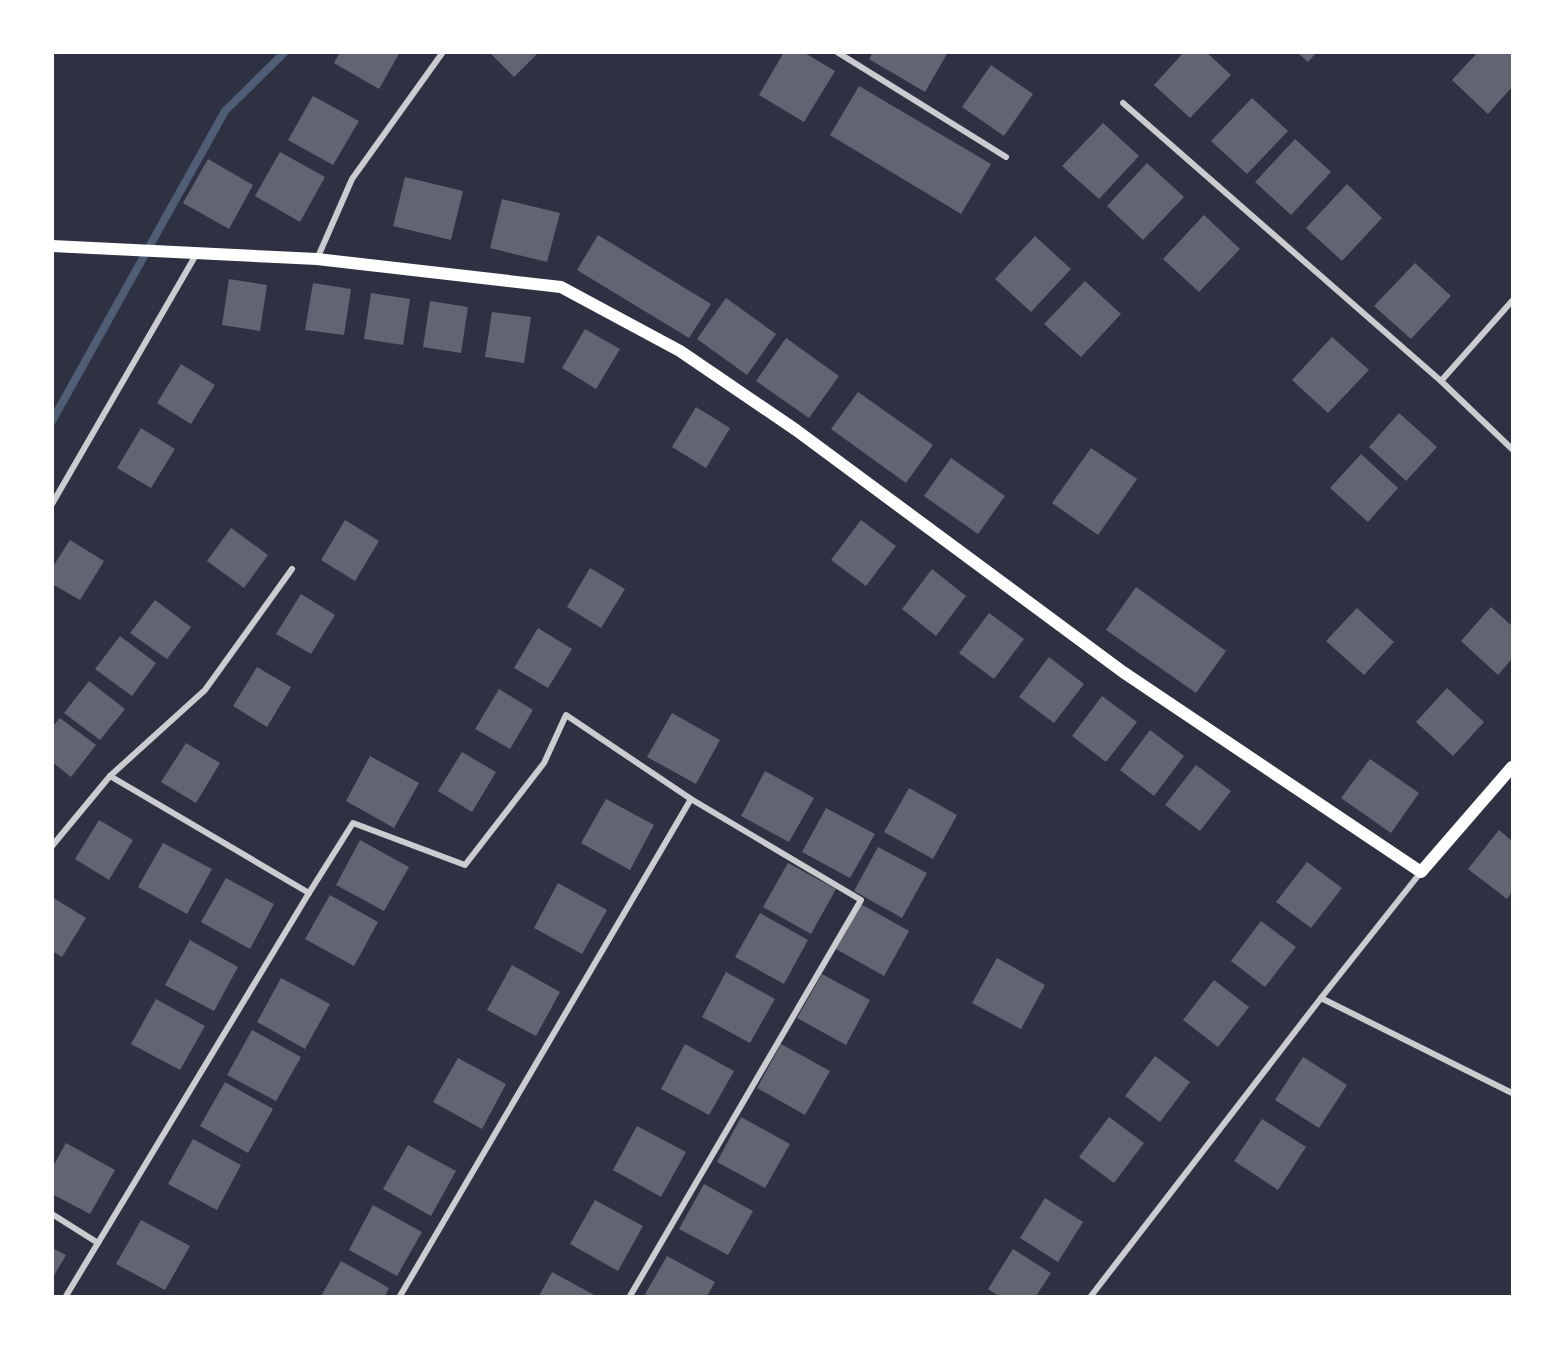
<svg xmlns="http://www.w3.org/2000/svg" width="1565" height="1349" font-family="'DM Sans',sans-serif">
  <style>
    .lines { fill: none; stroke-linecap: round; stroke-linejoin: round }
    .stream { stroke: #4f5d75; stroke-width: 8 }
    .building { fill: #626471 }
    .minor { stroke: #caccd0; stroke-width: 6 }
    .secondary { stroke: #fff; stroke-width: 12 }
  </style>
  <rect width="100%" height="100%" fill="#2d3142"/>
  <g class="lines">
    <!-- stream -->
    <path class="stream" d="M 52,421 L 225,111 L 285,52"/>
  </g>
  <!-- building -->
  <g class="building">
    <path d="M 340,52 L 400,52 L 379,89 L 334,63 Z"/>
    <path d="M 489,52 L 539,52 L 514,77 Z"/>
    <path d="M 784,52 L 803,52 L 835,71 L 804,122 L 759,95 Z"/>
    <path d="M 873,52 L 948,52 L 925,92 L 869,59 Z"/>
    <path d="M 1184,52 L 1206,52 L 1231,75 L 1190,118 L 1154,85 Z"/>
    <path d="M 1297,52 L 1317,52 L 1308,62 Z"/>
    <path d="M 1478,52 L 1509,52 L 1512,55 L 1512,87 L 1488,114 L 1452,80 Z"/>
    <path d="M 991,65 L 1033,94 L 1004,136 L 962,107 Z"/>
    <path d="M 859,86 L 991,164 L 961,214 L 830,135 Z"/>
    <path d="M 313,96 L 359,121 L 333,165 L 288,140 Z"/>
    <path d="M 1252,98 L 1288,131 L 1247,174 L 1211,141 Z"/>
    <path d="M 1103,123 L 1139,156 L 1099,199 L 1062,166 Z"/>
    <path d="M 1295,139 L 1331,172 L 1291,215 L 1255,182 Z"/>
    <path d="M 280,152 L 325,177 L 300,222 L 255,196 Z"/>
    <path d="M 208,159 L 253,185 L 229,229 L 183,203 Z"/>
    <path d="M 1147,163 L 1184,197 L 1143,240 L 1107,206 Z"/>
    <path d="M 405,177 L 463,191 L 451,240 L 393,226 Z"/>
    <path d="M 1347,184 L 1382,218 L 1342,261 L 1306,228 Z"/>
    <path d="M 502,199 L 560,213 L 547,262 L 490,248 Z"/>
    <path d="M 1204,215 L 1240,249 L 1199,292 L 1163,259 Z"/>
    <path d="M 598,235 L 711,304 L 689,338 L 577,270 Z"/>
    <path d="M 1035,236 L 1071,269 L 1031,312 L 995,279 Z"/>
    <path d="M 1415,263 L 1451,296 L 1411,339 L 1374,306 Z"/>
    <path d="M 229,279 L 267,285 L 260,331 L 222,325 Z"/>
    <path d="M 1085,281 L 1121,314 L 1081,357 L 1044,324 Z"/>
    <path d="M 313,283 L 351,289 L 344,335 L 305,330 Z"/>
    <path d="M 371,293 L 410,299 L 403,345 L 364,339 Z"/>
    <path d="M 726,298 L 776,334 L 747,375 L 697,339 Z"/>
    <path d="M 430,301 L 468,307 L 461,353 L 423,347 Z"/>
    <path d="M 492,312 L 531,317 L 524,363 L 485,357 Z"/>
    <path d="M 585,329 L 620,349 L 596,389 L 562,368 Z"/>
    <path d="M 1332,337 L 1369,370 L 1328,413 L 1292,380 Z"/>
    <path d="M 786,338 L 839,376 L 809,418 L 756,381 Z"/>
    <path d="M 181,364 L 215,385 L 191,424 L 157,403 Z"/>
    <path d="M 858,392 L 933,445 L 906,483 L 831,429 Z"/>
    <path d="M 696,407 L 730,428 L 706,468 L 672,447 Z"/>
    <path d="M 1399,413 L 1437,447 L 1406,481 L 1369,447 Z"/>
    <path d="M 141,428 L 175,449 L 151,488 L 117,468 Z"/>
    <path d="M 1091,448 L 1137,479 L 1098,535 L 1052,503 Z"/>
    <path d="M 1361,454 L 1398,488 L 1368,522 L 1330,488 Z"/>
    <path d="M 951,458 L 1005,496 L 978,534 L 924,496 Z"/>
    <path d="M 345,520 L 379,541 L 355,581 L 321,560 Z"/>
    <path d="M 861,520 L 896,546 L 866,586 L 831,560 Z"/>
    <path d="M 231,528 L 268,555 L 244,588 L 207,561 Z"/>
    <path d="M 70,540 L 104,561 L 80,600 L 52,584 L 52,568 Z"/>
    <path d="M 590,568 L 625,589 L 601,628 L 567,607 Z"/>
    <path d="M 932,569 L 966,596 L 936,636 L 902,609 Z"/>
    <path d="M 1136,587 L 1226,651 L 1196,693 L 1106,630 Z"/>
    <path d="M 301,594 L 335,615 L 311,654 L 276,634 Z"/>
    <path d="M 155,600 L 191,627 L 167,659 L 130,633 Z"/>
    <path d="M 1491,607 L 1512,626 L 1512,659 L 1498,675 L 1461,641 Z"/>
    <path d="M 1357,608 L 1394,642 L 1364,675 L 1326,641 Z"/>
    <path d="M 989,613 L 1024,639 L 994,679 L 959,653 Z"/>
    <path d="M 538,628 L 572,649 L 548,688 L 514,668 Z"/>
    <path d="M 120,636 L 156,663 L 132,696 L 95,669 Z"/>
    <path d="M 1049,657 L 1084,684 L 1054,723 L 1019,697 Z"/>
    <path d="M 257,667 L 291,687 L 267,727 L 233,706 Z"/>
    <path d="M 89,681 L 125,709 L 100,740 L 64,713 Z"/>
    <path d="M 1447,688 L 1484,722 L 1453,756 L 1416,722 Z"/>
    <path d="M 499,689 L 533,710 L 510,749 L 475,729 Z"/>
    <path d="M 1102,696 L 1137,722 L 1106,762 L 1072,736 Z"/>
    <path d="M 672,713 L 720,740 L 696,784 L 647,757 Z"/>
    <path d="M 60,718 L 96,745 L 71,777 L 52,762 L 52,727 Z"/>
    <path d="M 1150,730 L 1184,756 L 1154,796 L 1120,770 Z"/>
    <path d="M 186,743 L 220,763 L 196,803 L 161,782 Z"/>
    <path d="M 462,752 L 496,772 L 472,812 L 438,791 Z"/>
    <path d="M 370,756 L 419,783 L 394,828 L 346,801 Z"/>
    <path d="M 1370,759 L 1419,793 L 1391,833 L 1341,798 Z"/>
    <path d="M 1196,765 L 1231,791 L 1200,831 L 1165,805 Z"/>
    <path d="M 765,771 L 814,798 L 789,842 L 741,816 Z"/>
    <path d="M 909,788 L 957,815 L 933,859 L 884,832 Z"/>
    <path d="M 606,799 L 654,825 L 630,870 L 581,843 Z"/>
    <path d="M 826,808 L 875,834 L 850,878 L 802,852 Z"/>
    <path d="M 99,820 L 133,840 L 109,880 L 75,859 Z"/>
    <path d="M 1499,830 L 1512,841 L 1512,892 L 1507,899 L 1468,869 Z"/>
    <path d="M 360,840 L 409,867 L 384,911 L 336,885 Z"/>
    <path d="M 163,843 L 212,869 L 187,914 L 138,887 Z"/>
    <path d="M 878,847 L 927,873 L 902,918 L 854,891 Z"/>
    <path d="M 1307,862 L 1342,888 L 1311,928 L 1276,902 Z"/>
    <path d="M 788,863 L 836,889 L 811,934 L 763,907 Z"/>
    <path d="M 226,878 L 274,904 L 250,949 L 201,922 Z"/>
    <path d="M 558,883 L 607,910 L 582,954 L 534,928 Z"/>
    <path d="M 330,895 L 378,922 L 354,966 L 305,939 Z"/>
    <path d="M 52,897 L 86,918 L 62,957 L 52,951 Z"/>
    <path d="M 861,904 L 909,931 L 884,976 L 836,949 Z"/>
    <path d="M 760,913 L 808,940 L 784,984 L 735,957 Z"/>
    <path d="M 1261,921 L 1296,947 L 1265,987 L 1231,961 Z"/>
    <path d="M 190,940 L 238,967 L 214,1011 L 165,985 Z"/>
    <path d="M 997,958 L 1045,985 L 1021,1029 L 972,1003 Z"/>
    <path d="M 512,965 L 560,992 L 536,1036 L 487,1010 Z"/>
    <path d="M 726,972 L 775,999 L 750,1043 L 702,1017 Z"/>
    <path d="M 822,974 L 870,1000 L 846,1045 L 797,1018 Z"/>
    <path d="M 281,978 L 330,1004 L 305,1049 L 257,1022 Z"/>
    <path d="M 1214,980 L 1249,1007 L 1218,1047 L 1183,1020 Z"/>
    <path d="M 156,999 L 205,1026 L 180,1070 L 131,1044 Z"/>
    <path d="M 252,1030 L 301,1057 L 276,1101 L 227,1075 Z"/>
    <path d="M 685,1044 L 734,1071 L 709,1115 L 661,1089 Z"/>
    <path d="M 781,1044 L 830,1071 L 805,1115 L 757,1088 Z"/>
    <path d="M 1155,1056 L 1190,1082 L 1160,1122 L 1125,1096 Z"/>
    <path d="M 1303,1057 L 1347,1085 L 1319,1128 L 1275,1100 Z"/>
    <path d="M 458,1058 L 506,1084 L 482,1129 L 433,1102 Z"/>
    <path d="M 225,1082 L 273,1109 L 248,1153 L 200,1126 Z"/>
    <path d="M 741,1117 L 790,1144 L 765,1188 L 717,1162 Z"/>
    <path d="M 1109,1117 L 1144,1143 L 1114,1183 L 1079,1157 Z"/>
    <path d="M 1262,1119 L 1306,1147 L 1278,1190 L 1234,1161 Z"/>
    <path d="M 637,1126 L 686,1152 L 661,1197 L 613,1170 Z"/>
    <path d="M 193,1139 L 241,1165 L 217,1210 L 168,1184 Z"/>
    <path d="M 66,1143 L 115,1170 L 90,1214 L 52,1194 L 52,1168 Z"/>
    <path d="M 408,1145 L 456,1171 L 431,1216 L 383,1189 Z"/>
    <path d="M 704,1184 L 753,1211 L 728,1255 L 679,1229 Z"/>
    <path d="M 1045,1198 L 1083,1222 L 1058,1262 L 1020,1238 Z"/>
    <path d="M 595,1200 L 643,1226 L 618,1271 L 570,1244 Z"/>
    <path d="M 373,1205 L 422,1232 L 397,1276 L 349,1250 Z"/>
    <path d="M 141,1220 L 190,1246 L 165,1290 L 116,1264 Z"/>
    <path d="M 52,1248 L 66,1255 L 52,1279 Z"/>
    <path d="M 1013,1249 L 1051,1273 L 1036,1296 L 999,1296 L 988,1289 Z"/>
    <path d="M 667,1256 L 715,1282 L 707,1296 L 644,1296 Z"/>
    <path d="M 341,1261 L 389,1288 L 385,1296 L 321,1296 Z"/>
    <path d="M 552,1272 L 596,1296 L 539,1296 Z"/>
  </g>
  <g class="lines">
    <!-- minor -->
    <g class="minor">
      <path d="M 837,52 L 1006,157"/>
      <path d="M 1123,103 L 1441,381 L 1512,449"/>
      <path d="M 317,259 L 352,179 L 443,52"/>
      <path d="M 1441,381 L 1512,301"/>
      <path d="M 52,504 L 197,253"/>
      <path d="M 110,776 L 309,893"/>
      <path d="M 52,846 L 110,776 L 205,690 L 292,569"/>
      <path d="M 1321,998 L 1512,1093"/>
      <path d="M 52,1214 L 98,1243"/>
      <path d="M 66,1296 L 309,893 L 353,823 L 465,865 L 544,763 L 566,715 L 691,799 L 861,900 L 630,1296"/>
      <path d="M 400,1296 L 691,799"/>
      <path d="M 1091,1296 L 1321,998 L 1421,872"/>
    </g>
    <!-- secondary -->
    <path class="secondary" d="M 52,246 L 317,259 L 561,287 L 680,351 L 796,430 L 1123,672 L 1421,872 L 1512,767"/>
  </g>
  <!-- border -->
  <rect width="1565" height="1349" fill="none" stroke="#ffffff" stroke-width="108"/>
</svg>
